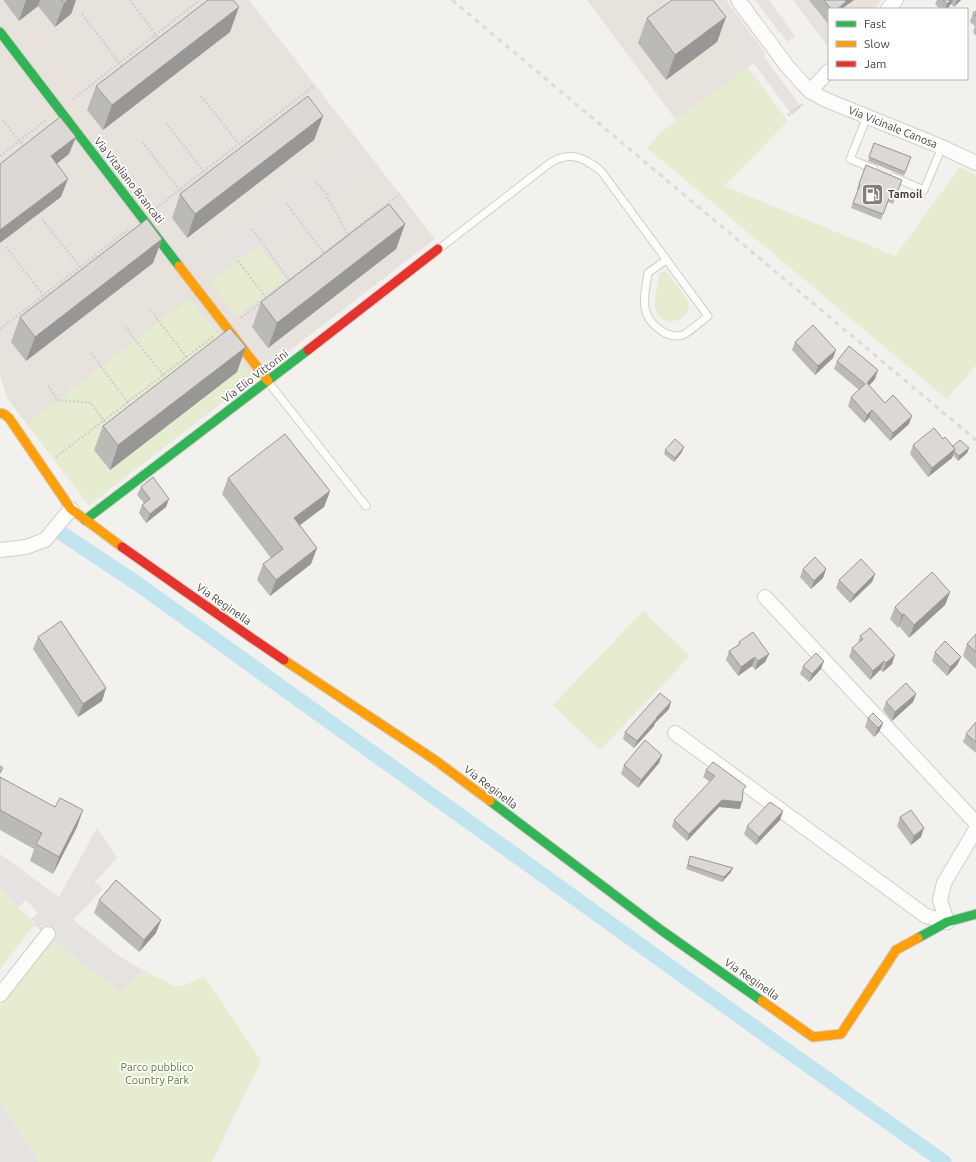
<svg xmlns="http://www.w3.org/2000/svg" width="976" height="1162" font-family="Ubuntu,sans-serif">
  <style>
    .residential { fill: #e7e2dc }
    .green { fill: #e6eccf }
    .parking { fill: #e5e2df }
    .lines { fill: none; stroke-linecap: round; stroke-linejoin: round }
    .canal { stroke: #c1e5ef; stroke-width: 15 }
    .lane-casing { stroke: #d1cecb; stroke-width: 9 }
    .street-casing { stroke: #d1cecb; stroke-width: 16 }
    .fast-casing { stroke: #d4cec6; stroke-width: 11 }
    .slow-casing { stroke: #d4cec6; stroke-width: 11 }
    .jam-casing { stroke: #d4cec6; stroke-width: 11 }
    .path { stroke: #d3d0cc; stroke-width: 2.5; stroke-dasharray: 2 2; stroke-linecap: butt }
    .lane { stroke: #fdfdfc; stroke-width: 7 }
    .street { stroke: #fdfdfc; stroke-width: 14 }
    .fast { stroke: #30b455; stroke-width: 9 }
    .slow { stroke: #ff9f0a; stroke-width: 9 }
    .jam { stroke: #e5322d; stroke-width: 9 }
    .rail { stroke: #dbdbda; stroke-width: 3; stroke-dasharray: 5 5; stroke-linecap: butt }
    .wall { fill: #bcbab7 }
    .shaded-wall { fill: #999795 }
    .building { fill: #dbd8d5; stroke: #999795 }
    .labels { text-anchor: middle; stroke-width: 3.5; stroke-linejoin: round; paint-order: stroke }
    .street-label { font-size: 11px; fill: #4a4039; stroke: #fff }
    .poi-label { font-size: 11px; font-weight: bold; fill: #4a4039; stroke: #fff; text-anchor: start }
    .park-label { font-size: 11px; fill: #597b2d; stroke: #fff }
  </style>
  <rect width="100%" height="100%" fill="#f3f1ee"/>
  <!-- residential -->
  <g class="residential">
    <path d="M 0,0 L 249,0 L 435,239 L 89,505 L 7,398 L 0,376 Z"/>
    <path d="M 587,0 L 726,0 L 766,54 L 676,120 Z"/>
    <path d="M 793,0 L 882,0 L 874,9 L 829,9 L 829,48 Z"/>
  </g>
  <!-- green -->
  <g class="green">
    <path d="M 748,67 L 788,121 L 724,186 L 895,256 L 960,167 L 976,175 L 976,365 L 947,399 L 647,148 L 657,136 L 676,120 Z"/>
    <path d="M 259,246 L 285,280 L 236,316 L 211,282 Z"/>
    <path d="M 663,271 L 667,273 C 672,279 687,296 688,303 C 692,322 661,329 656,311 C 653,301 658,284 659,274 Z"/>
    <path d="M 190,298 L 252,378 L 89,505 L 27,424 Z"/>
    <path d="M 643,611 L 690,656 L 600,750 L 553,705 Z"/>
    <path d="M 0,889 L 35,924 L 0,969 Z"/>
    <path d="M 51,937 L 104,980 L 121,993 L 143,970 L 173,986 L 183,986 L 204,976 L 261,1061 L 212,1162 L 39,1162 L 0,1103 L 0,1005 Z"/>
  </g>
  <!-- parking -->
  <g class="parking">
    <path d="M 707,0 L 722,0 L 801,107 L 792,115 Z"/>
    <path d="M 755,0 L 769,0 L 795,36 L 787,42 Z"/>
    <path d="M 355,142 L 370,160 L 214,279 L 200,260 Z"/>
    <path d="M 97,828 L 117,858 L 95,882 L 103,889 L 73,920 L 122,958 L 143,970 L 121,993 L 34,925 L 35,923 L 31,919 L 38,913 L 26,900 L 18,907 L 0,888 L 0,854 L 59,897 Z"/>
    <path d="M 0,1103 L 39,1162 L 0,1162 Z"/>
  </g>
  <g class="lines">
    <!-- canal -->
    <path class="canal" d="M 61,533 L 138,584 L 782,1047 L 944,1162"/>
    <defs>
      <g id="lane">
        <path d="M 867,117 L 850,159 L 874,169"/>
        <path d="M 893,177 L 924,190 L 942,147"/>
        <path d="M 440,248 L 550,163 C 570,151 584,157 601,171 L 708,316 C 700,322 692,330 683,335 C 678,337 670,335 665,333 C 638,317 644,299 648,273 L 666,260"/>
        <path d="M 269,383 L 366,506"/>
      </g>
      <g id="street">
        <path d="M 738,0 L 787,66 L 804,85 L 810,91 L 824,99 L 841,106 L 942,147 L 976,163"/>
        <path d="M 888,9 L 896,0"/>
        <path d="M 810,91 L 829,71"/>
        <path d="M 0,550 L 26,547 L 45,540 L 71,509"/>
        <path d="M 765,597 L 976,823"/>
        <path d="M 675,733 L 926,916 L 947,922"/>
        <path d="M 947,922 L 940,900 L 944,883 L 976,829"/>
        <path d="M 0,995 L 48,934"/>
      </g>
      <g id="fast">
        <path d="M 0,32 L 179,266"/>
        <path d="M 85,520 L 308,350"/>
        <path d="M 490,801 L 661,930 L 762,1001"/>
        <path d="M 918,938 L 947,922 L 976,914"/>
      </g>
      <g id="slow">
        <path d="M 179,266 L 268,381"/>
        <path d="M 0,413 L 4,414 L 9,418 L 71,509 L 122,547"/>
        <path d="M 284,660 L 435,760 L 490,801"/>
        <path d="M 762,1001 L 813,1037 L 841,1034 L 896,950 L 918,938"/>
      </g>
      <g id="jam">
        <path d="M 308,350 L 438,249"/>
        <path d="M 122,547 L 253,639 L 284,660"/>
      </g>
    </defs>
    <!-- lane casing -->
    <use href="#lane" class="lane-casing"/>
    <!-- street casing -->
    <use href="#street" class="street-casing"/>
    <!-- fast casing -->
    <use href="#fast" class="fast-casing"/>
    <!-- slow casing -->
    <use href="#slow" class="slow-casing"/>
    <!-- jam casing -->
    <use href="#jam" class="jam-casing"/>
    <!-- path -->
    <g class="path">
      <path d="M 130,0 L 160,41"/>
      <path d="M 82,14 L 124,69"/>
      <path d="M 201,96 L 244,150"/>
      <path d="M 73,99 L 200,0"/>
      <path d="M 788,115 L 803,104"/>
      <path d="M 3,120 L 24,147"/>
      <path d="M 166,123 L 208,177"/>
      <path d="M 142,142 L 183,194"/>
      <path d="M 0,156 L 46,120"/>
      <path d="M 315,181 L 326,194 L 348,235"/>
      <path d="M 286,203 L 324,253"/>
      <path d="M 156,208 L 315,85"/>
      <path d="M 42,219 L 84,272"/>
      <path d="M 252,229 L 289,280"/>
      <path d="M 6,247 L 47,300"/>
      <path d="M 238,261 L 267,299"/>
      <path d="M 149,308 L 187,358"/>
      <path d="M 241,318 L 400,194"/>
      <path d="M 125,327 L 167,380"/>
      <path d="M 0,329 L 129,229"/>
      <path d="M 91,353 L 132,408"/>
      <path d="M 48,386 L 58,400 L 91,403 L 107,425"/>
      <path d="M 56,457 L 214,336"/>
    </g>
    <!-- lane -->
    <use href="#lane" class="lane"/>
    <!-- street -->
    <use href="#street" class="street"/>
    <!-- fast -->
    <use href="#fast" class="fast"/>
    <!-- slow -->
    <use href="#slow" class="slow"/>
    <!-- jam -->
    <use href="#jam" class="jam"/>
    <!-- rail -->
    <path class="rail" d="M 452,0 L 976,440"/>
  </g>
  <!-- wall -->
  <g class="wall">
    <path d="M 4,0 L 76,0 L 71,14 L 55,27 L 38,6 L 19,21 L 4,1 Z"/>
    <path d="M 809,0 L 854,0 L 844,7 L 844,9 L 829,9 L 829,25 Z"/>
    <path d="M 937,0 L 961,0 L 954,7 L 951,4 L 947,9 L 940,9 L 935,4 Z"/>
    <path d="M 976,11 L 976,36 L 973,32 L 975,26 L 970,22 L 973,13 Z"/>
    <path d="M 726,17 L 717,42 L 666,80 L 638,43 L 647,18 Z"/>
    <path d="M 230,32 L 103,130 L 87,110 L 96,86 Z"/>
    <path d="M 323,116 L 314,140 L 187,238 L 172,218 L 180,194 Z"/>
    <path d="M 874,143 L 911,157 L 904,176 L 868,161 Z"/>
    <path d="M 866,165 L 902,180 L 893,204 L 888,202 L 881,220 L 851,208 L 858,190 L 857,189 Z"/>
    <path d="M 405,224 L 396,249 L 268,348 L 252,327 L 261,302 Z"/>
    <path d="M 162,239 L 153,263 L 26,361 L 11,342 L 20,317 Z"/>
    <path d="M 795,342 L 833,358 L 815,375 L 792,350 Z"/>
    <path d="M 837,361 L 875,379 L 869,386 L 885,403 L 909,424 L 890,441 L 869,418 L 864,423 L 848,406 L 851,397 L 859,390 L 834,369 Z"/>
    <path d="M 237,372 L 110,470 L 94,450 L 103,426 Z"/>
    <path d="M 943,439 L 953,446 L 969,448 L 967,453 L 958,461 L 953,455 L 952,458 L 928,477 L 910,454 L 913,445 Z"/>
    <path d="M 665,450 L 682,452 L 674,462 L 664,454 Z"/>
    <path d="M 228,478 L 330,491 L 324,507 L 300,525 L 317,548 L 311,564 L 270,596 L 257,580 L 263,564 L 271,558 L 222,494 Z"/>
    <path d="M 141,487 L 166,507 L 146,523 L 139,513 L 142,505 L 144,503 L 137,495 Z"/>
    <path d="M 803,569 L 826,569 L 823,578 L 811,589 L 800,577 Z"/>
    <path d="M 875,574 L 872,582 L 850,603 L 836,588 L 839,580 Z"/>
    <path d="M 950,592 L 945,605 L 909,638 L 899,626 L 898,628 L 890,619 L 895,607 Z"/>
    <path d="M 976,634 L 976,669 L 963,656 L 967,644 Z"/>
    <path d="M 860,636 L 892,664 L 883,672 L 880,670 L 870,680 L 849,657 L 852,648 L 858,643 Z"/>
    <path d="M 38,637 L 106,688 L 102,701 L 78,717 L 33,649 Z"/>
    <path d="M 739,642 L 769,654 L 765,662 L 755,670 L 752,666 L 738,676 L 726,660 L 729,651 L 738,645 Z"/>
    <path d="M 935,652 L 961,657 L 957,665 L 947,676 L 932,661 Z"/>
    <path d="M 803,666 L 821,669 L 809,682 L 800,674 Z"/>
    <path d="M 916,694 L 913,702 L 892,721 L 883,710 L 886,702 Z"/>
    <path d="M 669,709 L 655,723 L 654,726 L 634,748 L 623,739 L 625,732 Z"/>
    <path d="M 868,718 L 883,723 L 879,732 L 874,737 L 865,727 Z"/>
    <path d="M 976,722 L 976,753 L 963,742 L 966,734 Z"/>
    <path d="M 662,755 L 659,763 L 638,788 L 621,774 L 624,765 Z"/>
    <path d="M 706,770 L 743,793 L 740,809 L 719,807 L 687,841 L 672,827 L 674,820 L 710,782 L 703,777 Z"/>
    <path d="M 0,777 L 77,827 L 53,874 L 30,861 L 34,849 L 0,830 Z"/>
    <path d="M 783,811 L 780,820 L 756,845 L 744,834 L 747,826 Z"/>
    <path d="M 900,817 L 921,837 L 911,845 L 897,826 Z"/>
    <path d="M 690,856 L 731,872 L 722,882 L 686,869 Z"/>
    <path d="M 99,900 L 161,920 L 156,933 L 139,952 L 94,913 Z"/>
  </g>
  <!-- shaded-wall -->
  <g class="shaded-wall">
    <path d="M 26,0 L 40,0 L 38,6 L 19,21 Z"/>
    <path d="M 68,0 L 76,0 L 71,14 L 55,27 L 64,3 Z"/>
    <path d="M 843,0 L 854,0 L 844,7 L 844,9 L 837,9 Z"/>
    <path d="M 951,0 L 953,0 L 951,4 L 947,9 L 945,9 L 947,4 Z"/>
    <path d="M 957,0 L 961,0 L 954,7 Z"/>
    <path d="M 239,7 L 230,32 L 103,130 L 112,105 Z"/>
    <path d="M 726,17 L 717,42 L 666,80 L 675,55 Z"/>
    <path d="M 323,116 L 314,140 L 187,238 L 195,214 Z"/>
    <path d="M 76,137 L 69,154 L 44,174 L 51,156 Z"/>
    <path d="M 68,179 L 61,197 L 0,243 L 0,230 Z"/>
    <path d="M 405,224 L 396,249 L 268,348 L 277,323 Z"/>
    <path d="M 162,239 L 153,263 L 26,361 L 35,337 Z"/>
    <path d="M 246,347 L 237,372 L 110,470 L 118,445 Z"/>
    <path d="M 836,350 L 833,358 L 815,375 L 818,366 Z"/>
    <path d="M 878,370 L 875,379 L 864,391 L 867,383 Z"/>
    <path d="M 872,410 L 869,418 L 864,423 L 867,415 Z"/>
    <path d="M 912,416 L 909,424 L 890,441 L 893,433 Z"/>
    <path d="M 684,447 L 682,452 L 674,462 L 675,458 Z"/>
    <path d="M 969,448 L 967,453 L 958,461 L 959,456 Z"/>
    <path d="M 955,449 L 952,458 L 928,477 L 932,468 Z"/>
    <path d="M 330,491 L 324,507 L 288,534 L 294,518 Z"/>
    <path d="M 169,499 L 166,507 L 146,523 L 150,514 Z"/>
    <path d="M 317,548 L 311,564 L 270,596 L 276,580 Z"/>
    <path d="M 826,569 L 823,578 L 811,589 L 814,581 Z"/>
    <path d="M 875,574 L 872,582 L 850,603 L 854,595 Z"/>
    <path d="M 950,592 L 945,605 L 909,638 L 914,625 Z"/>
    <path d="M 904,614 L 899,626 L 898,628 L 902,615 Z"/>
    <path d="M 769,654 L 765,662 L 755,670 L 758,661 Z"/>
    <path d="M 895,655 L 892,664 L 883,672 L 886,663 Z"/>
    <path d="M 755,657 L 752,666 L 738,676 L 741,667 Z"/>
    <path d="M 961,657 L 957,665 L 947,676 L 950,667 Z"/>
    <path d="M 824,661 L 821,669 L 809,682 L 812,674 Z"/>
    <path d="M 884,661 L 880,670 L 870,680 L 873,671 Z"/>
    <path d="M 106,688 L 102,701 L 78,717 L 83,704 Z"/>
    <path d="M 916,694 L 913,702 L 892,721 L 895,712 Z"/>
    <path d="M 671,702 L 669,709 L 655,723 L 654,726 L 634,748 L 637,741 L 656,718 Z"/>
    <path d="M 883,723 L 879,732 L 874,737 L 878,728 Z"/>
    <path d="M 662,755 L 659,763 L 638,788 L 641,780 Z"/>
    <path d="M 722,800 L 742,802 L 740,809 L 719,807 L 687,841 L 689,834 Z"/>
    <path d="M 83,810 L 77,827 L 53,874 L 59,857 Z"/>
    <path d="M 783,811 L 780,820 L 756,845 L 759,837 Z"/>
    <path d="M 924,828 L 921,837 L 911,845 L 914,836 Z"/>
    <path d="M 733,868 L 731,872 L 722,882 L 724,877 Z"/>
    <path d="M 161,920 L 156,933 L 139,952 L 144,940 Z"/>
  </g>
  <!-- building -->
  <g class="building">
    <path d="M 61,0 L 68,0 L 64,3 Z"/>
    <path d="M 208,0 L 233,0 L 239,7 L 112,105 L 96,86 Z"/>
    <path d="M 672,0 L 713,0 L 726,17 L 675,55 L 647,18 Z"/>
    <path d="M 824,0 L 845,0 L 846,2 L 837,9 L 831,9 Z"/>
    <path d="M 943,0 L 951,0 L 947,4 Z"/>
    <path d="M 976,11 L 976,16 L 973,13 Z"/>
    <path d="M 308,96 L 323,116 L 195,214 L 180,194 Z"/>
    <path d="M 60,117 L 76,137 L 51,156 L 68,179 L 0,230 L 0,164 Z"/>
    <path d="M 874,143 L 911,157 L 905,172 L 869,157 Z"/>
    <path d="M 866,165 L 902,180 L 895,198 L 890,196 L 883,214 L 853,203 L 860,185 L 859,184 Z"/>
    <path d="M 389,204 L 405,224 L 277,323 L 261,302 Z"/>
    <path d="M 147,219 L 162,239 L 35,337 L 20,317 Z"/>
    <path d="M 813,325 L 836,350 L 818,366 L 795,342 Z"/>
    <path d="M 230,328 L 246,347 L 118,445 L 103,426 Z"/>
    <path d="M 849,346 L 878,370 L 867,383 L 885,403 L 893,395 L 912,416 L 893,433 L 872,410 L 867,415 L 851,397 L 865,384 L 837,361 Z"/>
    <path d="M 934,428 L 943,439 L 945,437 L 955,449 L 932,468 L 913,445 Z"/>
    <path d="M 285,434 L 330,491 L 294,518 L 317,548 L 276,580 L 263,564 L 283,549 L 228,478 Z"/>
    <path d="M 675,439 L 684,447 L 675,458 L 665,450 Z"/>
    <path d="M 960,440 L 969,448 L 959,456 L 954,451 L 955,449 L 953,446 Z"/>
    <path d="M 153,477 L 169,499 L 150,514 L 142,505 L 150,499 L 141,487 Z"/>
    <path d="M 815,557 L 826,569 L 814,581 L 803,569 Z"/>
    <path d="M 861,559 L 875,574 L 854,595 L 839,580 Z"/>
    <path d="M 932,572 L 950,592 L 914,625 L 904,614 L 902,615 L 895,607 Z"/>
    <path d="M 61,621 L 106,688 L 83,704 L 38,637 Z"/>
    <path d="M 870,628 L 895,655 L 886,663 L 884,661 L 873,671 L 852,648 L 863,639 L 860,636 Z"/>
    <path d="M 753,632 L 769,654 L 758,661 L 755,657 L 741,667 L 729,651 L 740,644 L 739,642 Z"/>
    <path d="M 976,634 L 976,652 L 967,644 Z"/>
    <path d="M 945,641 L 961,657 L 950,667 L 935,652 Z"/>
    <path d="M 816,653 L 824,661 L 812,674 L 803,666 Z"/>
    <path d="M 906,683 L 916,694 L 895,712 L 886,702 Z"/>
    <path d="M 660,693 L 671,702 L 656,718 L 657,718 L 637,741 L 625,732 Z"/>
    <path d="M 873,713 L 883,723 L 878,728 L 868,718 Z"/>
    <path d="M 976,722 L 976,742 L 966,734 Z"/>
    <path d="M 645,740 L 662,755 L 641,780 L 624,765 Z"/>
    <path d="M 713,762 L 746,786 L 743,790 L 742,802 L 722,800 L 689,834 L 674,820 L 715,776 L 706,770 Z"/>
    <path d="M 0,766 L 3,768 L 0,773 Z"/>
    <path d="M 0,777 L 55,807 L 60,798 L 83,810 L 59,857 L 36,844 L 42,833 L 0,810 Z"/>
    <path d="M 770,802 L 783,811 L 759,837 L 747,826 Z"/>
    <path d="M 911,810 L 924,828 L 914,836 L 900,817 Z"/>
    <path d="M 690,856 L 733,868 L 724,877 L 688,865 Z"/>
    <path d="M 116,880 L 161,920 L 144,940 L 99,900 Z"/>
  </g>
  <!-- icons -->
  <defs>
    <symbol id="fuel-square" viewBox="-11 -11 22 22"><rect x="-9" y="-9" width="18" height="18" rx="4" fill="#857e78" stroke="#fff"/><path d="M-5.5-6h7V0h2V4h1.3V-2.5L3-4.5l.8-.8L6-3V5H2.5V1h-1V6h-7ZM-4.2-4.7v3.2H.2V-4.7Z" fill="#fff"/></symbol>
  </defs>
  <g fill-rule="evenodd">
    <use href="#fuel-square" x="860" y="182" width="25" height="25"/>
  </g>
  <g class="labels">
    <!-- street labels -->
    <g class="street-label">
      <text transform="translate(893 127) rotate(22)" y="4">Via Vicinale Canosa</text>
      <text transform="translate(129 180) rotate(52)" y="4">Via Vitaliano Brancati</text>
      <text transform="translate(255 376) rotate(-37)" y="4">Via Elio Vittorini</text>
      <text transform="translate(224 604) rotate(35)" y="4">Via Reginella</text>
      <text transform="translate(491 787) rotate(37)" y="4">Via Reginella</text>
      <text transform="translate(752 979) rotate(35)" y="4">Via Reginella</text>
    </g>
    <!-- poi labels -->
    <g class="poi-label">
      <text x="888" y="198">Tamoil</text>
    </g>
    <!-- park labels -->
    <g class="park-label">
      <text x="157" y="1071">Parco pubblico<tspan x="157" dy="13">Country Park</tspan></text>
    </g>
  </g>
  <!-- legend -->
  <rect x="828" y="8" width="140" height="72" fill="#ffffff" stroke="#b7b3b0"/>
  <rect x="836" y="21" width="20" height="6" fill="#30b455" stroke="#b7b3b0"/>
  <text x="864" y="28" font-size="12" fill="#4a4039">Fast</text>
  <rect x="836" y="41" width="20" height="6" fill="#ff9f0a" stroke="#b7b3b0"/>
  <text x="864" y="48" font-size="12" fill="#4a4039">Slow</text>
  <rect x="836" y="61" width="20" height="6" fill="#e5322d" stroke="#b7b3b0"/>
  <text x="864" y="68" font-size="12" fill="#4a4039">Jam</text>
</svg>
